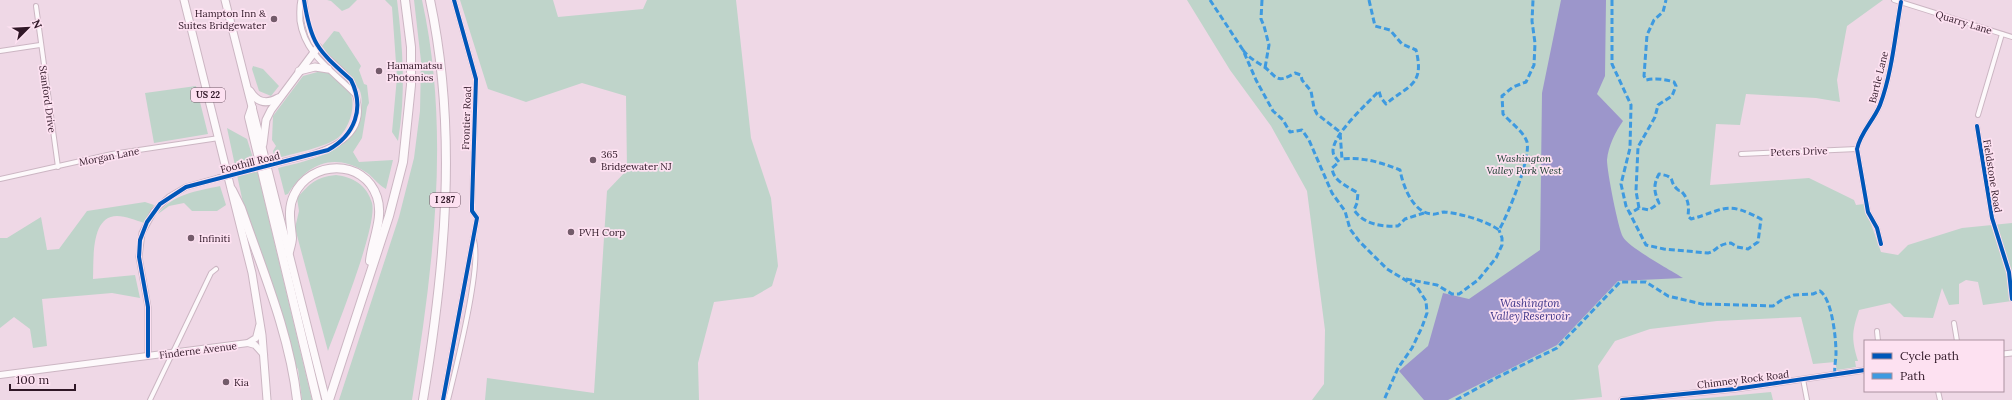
<svg xmlns="http://www.w3.org/2000/svg" width="2012" height="400" font-family="Lora,serif">
  <style>
    .green { fill: #bfd4ca }
    .water { fill: #9c96cb }
    .lines { fill: none; stroke-linecap: round; stroke-linejoin: round }
    .minor-casing { stroke: #ccb6c3; stroke-width: 6 }
    .tertiary-casing { stroke: #ccb6c3; stroke-width: 7 }
    .secondary-casing { stroke: #ccb6c3; stroke-width: 8 }
    .trunk-casing { stroke: #ccb6c3; stroke-width: 9 }
    .motorway-casing { stroke: #ccb6c3; stroke-width: 10 }
    .minor { stroke: #fdf9fb; stroke-width: 4 }
    .tertiary { stroke: #fdf9fb; stroke-width: 5 }
    .secondary { stroke: #fdf9fb; stroke-width: 6 }
    .trunk { stroke: #fdf9fb; stroke-width: 7 }
    .motorway { stroke: #fdf9fb; stroke-width: 8 }
    .tertiary-bridge-casing { stroke: #ccb6c3; stroke-width: 7; stroke-linecap: butt }
    .tertiary-bridge { stroke: #fdf9fb; stroke-width: 5 }
    .quiet { stroke: #3e9ae0; stroke-width: 3; stroke-dasharray: 6 3; stroke-linecap: butt }
    .cycleway-casing { stroke: #fde1f1; stroke-width: 6 }
    .cycleway { stroke: #0057b8; stroke-width: 4 }
    .poi-dot { fill: #735b6a; stroke: #fde1f1; stroke-width: 1.5 }
    .labels { text-anchor: middle; stroke-width: 3.5; stroke-linejoin: round; paint-order: stroke }
    .shield { fill: #fde1f1; stroke: #6e5464; stroke-width: 1 }
    .shield-label { font-size: 9px; font-weight: bold; fill: #301827 }
    .poi-label { font-size: 10px; fill: #301827; stroke: #fde1f1; text-anchor: start }
    .street-label { font-size: 10px; fill: #301827; stroke: #fde1f1 }
    .park-label { font-size: 10px; font-style: italic; fill: #0c3424; stroke: #fde1f1 }
    .water-label { font-size: 11px; font-style: italic; fill: #3b3387; stroke: #fde1f1 }
  </style>
  <rect width="100%" height="100%" fill="#efd8e6"/>
  <!-- green -->
  <g class="green">
    <path d="M 327,0 L 357,0 L 349,8 L 342,11 L 331,1 Z"/>
    <path d="M 385,0 L 397,0 C 403,48 406,94 398,141 L 392,132 L 397,77 L 392,7 Z"/>
    <path d="M 414,0 L 422,0 C 451,132 433,268 412,400 L 339,400 L 399,217 L 414,158 L 420,111 L 421,61 Z"/>
    <path d="M 460,0 L 553,0 L 558,17 L 643,9 L 647,0 L 736,0 L 751,138 L 771,198 L 778,266 L 772,286 L 753,297 L 714,302 L 698,363 L 699,400 L 485,400 L 487,378 L 594,393 L 607,191 L 627,170 L 626,96 L 582,83 L 526,102 L 488,89 Z"/>
    <path d="M 1187,0 L 1883,0 L 1847,26 L 1837,80 L 1840,102 L 1816,98 L 1746,94 L 1740,125 L 1716,124 L 1710,185 L 1809,178 L 1854,200 L 1856,205 L 1864,204 L 1881,252 L 1898,255 L 1908,245 L 1962,228 L 2012,223 L 2012,301 L 1983,305 L 1978,282 L 1966,280 L 1959,284 L 1959,304 L 1949,305 L 1942,288 L 1933,318 L 1904,317 L 1890,303 L 1859,310 C 1852,332 1851,338 1858,361 L 1855,361 L 1856,367 L 1837,370 L 1835,362 L 1813,364 L 1801,317 L 1717,321 L 1650,329 L 1615,341 L 1598,366 L 1602,397 L 1573,400 L 1312,400 L 1324,384 L 1325,330 L 1307,191 L 1271,126 L 1230,70 Z"/>
    <path d="M 334,31 L 339,32 L 361,66 L 359,70 L 364,84 L 367,85 L 369,103 L 367,107 L 362,138 L 353,152 L 359,162 L 393,160 L 386,189 C 377,184 372,175 364,171 C 332,152 306,165 288,194 L 285,195 L 278,168 C 310,160 350,153 360,116 C 362,108 363,96 359,89 C 349,72 331,61 322,46 Z"/>
    <path d="M 253,66 L 263,69 L 279,86 L 271,96 L 259,91 L 252,69 Z"/>
    <path d="M 321,71 C 329,72 332,75 339,81 C 342,84 346,86 348,89 C 358,102 350,127 339,137 C 328,147 290,154 275,159 L 273,151 L 276,146 L 272,140 L 273,116 L 303,76 Z"/>
    <path d="M 196,86 L 208,134 L 154,143 L 145,93 Z"/>
    <path d="M 227,128 L 247,139 L 258,174 L 312,400 L 302,400 L 298,369 L 296,367 L 290,344 L 243,203 Z"/>
    <path d="M 336,175 C 353,177 367,185 372,203 C 378,225 338,324 328,351 L 295,228 L 299,211 L 297,198 C 310,184 315,177 336,175 Z"/>
    <path d="M 220,186 L 226,205 L 217,211 L 192,211 L 184,203 L 169,206 L 158,214 C 172,194 197,191 220,186 Z"/>
    <path d="M 145,202 L 154,205 L 144,223 C 135,220 126,216 117,216 C 90,216 94,261 93,279 L 135,275 L 140,298 L 112,293 L 42,299 L 47,346 L 33,348 L 30,329 L 14,317 L 0,328 L 0,238 L 7,238 L 41,217 L 47,250 L 59,249 L 87,211 Z"/>
    <path d="M 1771,392 L 1773,400 L 1686,400 Z"/>
  </g>
  <!-- water -->
  <path class="water" d="M 1561,0 L 1606,0 L 1605,76 L 1597,94 L 1623,121 C 1616,131 1608,146 1607,160 C 1607,171 1618,228 1623,237 C 1628,247 1672,271 1683,278 L 1618,281 L 1557,345 L 1448,400 L 1424,400 L 1399,371 L 1428,346 L 1443,293 L 1469,299 L 1540,250 L 1542,93 Z"/>
  <g class="lines">
    <defs>
      <g id="minor">
        <path d="M 1894,0 L 2012,37"/>
        <path d="M 36,6 L 58,167"/>
        <path d="M 0,51 L 40,45"/>
        <path d="M 1978,115 L 2002,34"/>
        <path d="M 1977,126 L 1992,218 L 2009,272 L 2012,299"/>
        <path d="M 1741,154 L 1857,149"/>
        <path d="M 0,179 L 112,154 L 219,138"/>
        <path d="M 1881,244 L 1877,228 L 1868,212 L 1857,149 C 1860,133 1874,120 1880,105 C 1892,73 1895,36 1901,2"/>
        <path d="M 1954,323 L 1957,341"/>
        <path d="M 1877,331 L 1878,341"/>
        <path d="M 1803,379 L 1807,400"/>
        <path d="M 1938,391 L 1940,400"/>
        <path d="M 150,400 L 211,273 L 216,269"/>
        <path d="M 443,400 L 477,218 L 472,211 L 472,205 L 476,79 L 454,0"/>
        <path d="M 448,400 C 455,371 484,260 473,238"/>
      </g>
      <g id="tertiary">
        <path d="M 301,0 C 299,7 300,15 300,21 C 305,55 333,71 355,94"/>
        <path d="M 281,162 C 311,155 368,145 357,100 C 355,93 354,85 350,80 C 339,66 323,57 314,42 C 307,29 306,14 304,0"/>
        <path d="M 2003,354 L 2012,353"/>
        <path d="M 148,356 L 148,307 L 139,257 L 142,233 L 154,211 L 169,197 L 186,187 L 218,178"/>
        <path d="M 1622,400 L 1735,389 L 1865,370"/>
      </g>
      <g id="secondary">
        <path d="M 248,343 L 255,345 L 264,355"/>
        <path d="M 0,375 L 248,343 L 256,338 L 259,326"/>
      </g>
      <g id="trunk">
        <path d="M 184,0 L 252,273 L 262,335 L 267,400"/>
        <path d="M 225,0 L 326,400"/>
        <path d="M 299,71 L 315,67 L 328,69"/>
        <path d="M 250,91 C 257,102 266,105 278,98"/>
        <path d="M 263,144 L 266,120 L 271,110 L 318,47"/>
      </g>
      <g id="motorway">
        <path d="M 252,108 L 249,117 L 317,400"/>
        <path d="M 232,190 L 241,208 C 262,269 290,335 297,400"/>
        <path d="M 289,252 C 290,248 292,242 292,238 C 291,223 287,210 294,195 C 310,160 364,158 377,197 C 384,218 372,240 370,261"/>
        <path d="M 329,400 L 389,216 L 403,162 L 411,85 L 411,47 L 405,0"/>
        <path d="M 423,400 C 445,268 458,132 430,0"/>
      </g>
    </defs>
    <!-- minor casing -->
    <use href="#minor" class="minor-casing"/>
    <!-- tertiary casing -->
    <use href="#tertiary" class="tertiary-casing"/>
    <!-- secondary casing -->
    <use href="#secondary" class="secondary-casing"/>
    <!-- trunk casing -->
    <use href="#trunk" class="trunk-casing"/>
    <!-- motorway casing -->
    <use href="#motorway" class="motorway-casing"/>
    <!-- minor -->
    <use href="#minor" class="minor"/>
    <!-- tertiary -->
    <use href="#tertiary" class="tertiary"/>
    <!-- secondary -->
    <use href="#secondary" class="secondary"/>
    <!-- trunk -->
    <use href="#trunk" class="trunk"/>
    <!-- motorway -->
    <use href="#motorway" class="motorway"/>
    <defs>
      <path id="tertiary-bridge" d="M 218,178 L 281,162"/>
    </defs>
    <!-- tertiary-bridge casing -->
    <use href="#tertiary-bridge" class="tertiary-bridge-casing"/>
    <!-- tertiary-bridge -->
    <use href="#tertiary-bridge" class="tertiary-bridge"/>
    <!-- quiet -->
    <g class="quiet">
      <path d="M 1210,0 L 1243,50 L 1256,80 L 1273,111 L 1283,120 L 1290,132 L 1302,130 L 1309,140 L 1332,193 L 1345,211 L 1350,229 L 1359,241 L 1387,269 L 1417,287 L 1426,301 L 1427,313 L 1422,327 L 1412,348 L 1398,368 L 1384,400"/>
      <path d="M 1262,0 L 1261,19 L 1264,26 L 1269,45 L 1265,68"/>
      <path d="M 1369,0 L 1375,26 L 1390,30 L 1402,44 L 1416,50 C 1425,86 1408,85 1386,104 L 1381,98 L 1379,91 C 1367,104 1333,134 1333,151 C 1333,156 1337,159 1339,162 L 1332,168 C 1333,181 1347,186 1358,193 L 1357,203 L 1354,210 C 1363,224 1382,227 1398,226 L 1405,219 L 1424,213"/>
      <path d="M 1612,0 L 1612,64 L 1631,105 L 1630,148 L 1621,184 L 1626,206 L 1646,245 L 1664,249 L 1708,253 C 1717,251 1717,244 1731,243 L 1737,247 L 1748,249 L 1758,242 L 1761,219 C 1725,200 1725,210 1691,219 L 1688,216 C 1689,207 1689,200 1682,192 C 1680,189 1680,192 1677,189 C 1668,180 1677,177 1659,174 C 1653,185 1654,192 1659,203 L 1649,210 L 1639,208 L 1631,213"/>
      <path d="M 1243,50 C 1248,57 1255,61 1263,66 C 1277,76 1275,85 1295,73 L 1301,75 L 1302,80 L 1311,91 L 1314,108 L 1317,114 L 1340,132 L 1342,159 C 1363,157 1380,162 1400,170 C 1403,186 1413,213 1432,214 C 1436,215 1440,212 1444,212 C 1459,213 1487,221 1499,230 C 1508,215 1531,158 1527,142 C 1524,132 1510,122 1503,114 L 1502,96 L 1513,87 L 1526,82 L 1534,65 L 1535,43 L 1532,21 L 1533,0"/>
      <path d="M 1639,208 L 1636,191 L 1638,147 L 1655,117 L 1658,105 L 1672,96 L 1676,86 L 1674,82 C 1664,79 1656,78 1646,80 L 1644,76 L 1647,35 L 1654,20 L 1663,12 L 1666,0"/>
      <path d="M 1406,279 L 1437,285 L 1452,294 L 1459,294 L 1478,280 L 1496,258 L 1502,245 L 1502,238 L 1499,230"/>
      <path d="M 1706,304 L 1773,306 L 1783,299 L 1794,295 L 1813,294 L 1820,291 C 1832,299 1836,338 1836,353 C 1836,360 1834,367 1835,375"/>
      <path d="M 1456,400 L 1496,378 L 1557,348 L 1620,282 L 1646,282 L 1668,296 L 1706,305"/>
    </g>
    <defs>
      <g id="cycleway">
        <path d="M 1977,126 L 1992,218 L 2009,272 L 2012,299"/>
        <path d="M 1881,244 L 1877,228 L 1868,212 L 1857,149 C 1860,133 1874,120 1880,105 C 1892,73 1895,36 1901,2"/>
        <path d="M 148,356 L 148,307 L 139,257 L 140,240 L 147,222 L 160,204 L 186,187 L 328,150 C 355,135 365,108 351,80 C 318,50 311,45 304,0"/>
        <path d="M 443,400 L 477,218 L 472,211 L 472,205 L 476,79 L 454,0"/>
        <path d="M 1622,400 L 1735,389 L 1865,370"/>
      </g>
    </defs>
    <!-- cycleway casing -->
    <use href="#cycleway" class="cycleway-casing"/>
    <!-- cycleway -->
    <use href="#cycleway" class="cycleway"/>
  </g>
  <!-- markers -->
  <g class="poi-dot">
    <circle cx="274" cy="19" r="4"/>
    <circle cx="379" cy="71" r="4"/>
    <circle cx="593" cy="160" r="4"/>
    <circle cx="571" cy="232" r="4"/>
    <circle cx="191" cy="238" r="4"/>
    <circle cx="226" cy="382" r="4"/>
  </g>
  <g class="labels">
    <!-- shield labels -->
    <g class="shield">
      <rect x="191" y="88" width="34" height="14" rx="3"/>
      <rect x="430" y="193" width="30" height="14" rx="3"/>
    </g>
    <g class="shield-label">
      <text x="208" y="98">US 22</text>
      <text x="445" y="203">I 287</text>
    </g>
    <!-- poi labels -->
    <g class="poi-label">
      <text x="266" y="17" text-anchor="end">Hampton Inn &amp;<tspan x="266" dy="12">Suites Bridgewater</tspan></text>
      <text x="387" y="69">Hamamatsu<tspan x="387" dy="12">Photonics</tspan></text>
      <text x="601" y="158">365<tspan x="601" dy="12">Bridgewater NJ</tspan></text>
      <text x="579" y="236">PVH Corp</text>
      <text x="199" y="242">Infiniti</text>
      <text x="234" y="386">Kia</text>
    </g>
    <!-- street labels -->
    <g class="street-label">
      <text transform="translate(1964 22) rotate(17)" y="4">Quarry Lane</text>
      <text transform="translate(1878 77) rotate(-76)" y="4">Bartle Lane</text>
      <text transform="translate(48 99) rotate(82)" y="4">Stanford Drive</text>
      <text transform="translate(466 118) rotate(-88)" y="4">Frontier Road</text>
      <text transform="translate(1799 151) rotate(-2)" y="4">Peters Drive</text>
      <text transform="translate(109 156) rotate(-11)" y="4">Morgan Lane</text>
      <text transform="translate(250 162) rotate(-14)" y="4">Foothill Road</text>
      <text transform="translate(1993 176) rotate(81)" y="4">Fieldstone Road</text>
      <text transform="translate(198 350) rotate(-7)" y="4">Finderne Avenue</text>
      <text transform="translate(1743 379) rotate(-7)" y="4">Chimney Rock Road</text>
    </g>
    <!-- park labels -->
    <g class="park-label">
      <text x="1524" y="162">Washington<tspan x="1524" dy="12">Valley Park West</tspan></text>
    </g>
    <!-- water labels -->
    <g class="water-label">
      <text x="1530" y="307">Washington<tspan x="1530" dy="13">Valley Reservoir</tspan></text>
    </g>
  </g>
  <!-- legend -->
  <rect x="1864" y="340" width="140" height="52" fill="#fde1f1" stroke="#ab91a0"/>
  <rect x="1872" y="353" width="20" height="6" fill="#0057b8" stroke="#ab91a0"/>
  <text x="1900" y="360" font-size="12" fill="#301827">Cycle path</text>
  <rect x="1872" y="373" width="20" height="6" fill="#3e9ae0" stroke="#ab91a0"/>
  <text x="1900" y="380" font-size="12" fill="#301827">Path</text>
  <!-- north arrow -->
  <g transform="translate(28 28) rotate(66)" stroke="#fde1f1" stroke-width="3" paint-order="stroke">
  <path d="M0-3L7 15L0 10L-7 15Z" fill="#301827"/>
  <text y="-6" font-size="11" font-weight="bold" text-anchor="middle" fill="#301827">N</text>
  </g>
  <!-- scale -->
  <path d="M10 384v6h65v-6" fill="none" stroke="#301827" stroke-width="2"/>
  <text x="16" y="384" font-size="12" fill="#301827" stroke="#fde1f1" stroke-width="3" paint-order="stroke">100 m</text>
</svg>
